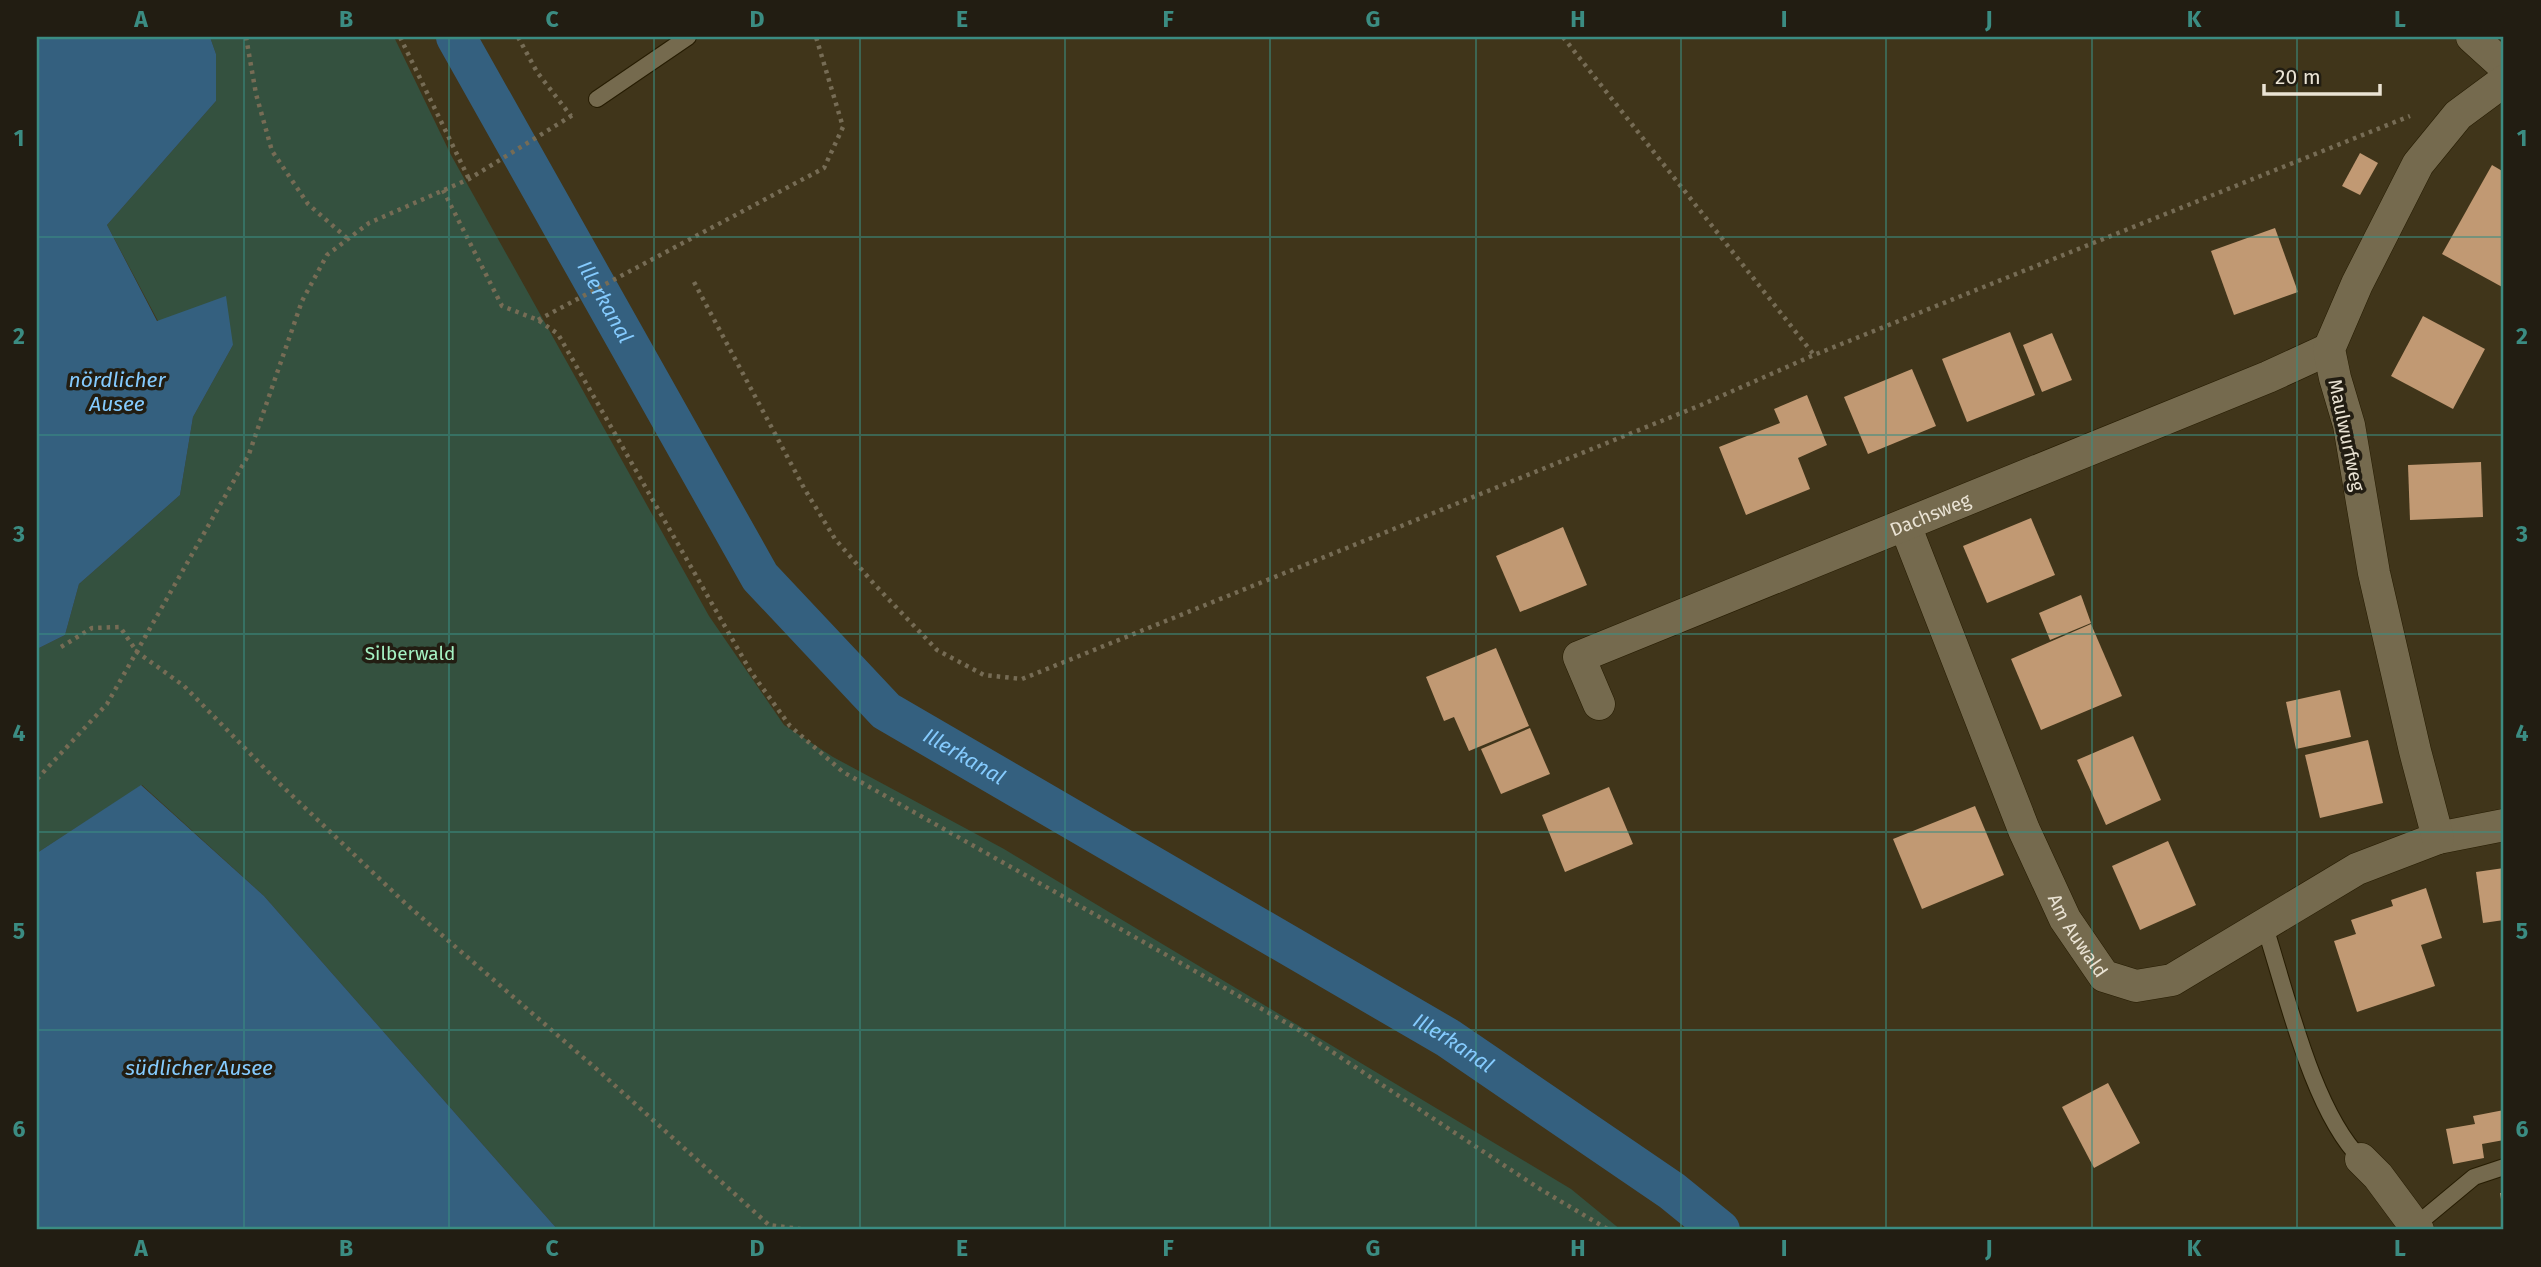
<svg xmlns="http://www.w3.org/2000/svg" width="2541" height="1267" font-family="'Fira Sans',sans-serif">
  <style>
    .green { fill: #34513f }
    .water { fill: #34607f }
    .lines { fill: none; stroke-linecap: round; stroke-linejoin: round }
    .canal { stroke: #34607f; stroke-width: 40 }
    .building { fill: #c19973 }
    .service-casing { stroke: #261c02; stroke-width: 18 }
    .minor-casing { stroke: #261c02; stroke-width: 33 }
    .path { stroke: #766c55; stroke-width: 4.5; stroke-dasharray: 3.5 5; stroke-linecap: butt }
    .service { stroke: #756a4e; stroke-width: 16 }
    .minor { stroke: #756a4e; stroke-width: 32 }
    .grid { fill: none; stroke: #3b8c82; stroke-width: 2; stroke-opacity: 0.55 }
    .labels { text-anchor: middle; stroke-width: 7; stroke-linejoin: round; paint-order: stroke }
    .street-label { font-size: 19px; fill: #eae3d4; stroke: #221d12 }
    .park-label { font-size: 19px; fill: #a6f3c4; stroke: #221d12 }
    .water-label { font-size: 21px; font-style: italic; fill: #85cbfe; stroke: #221d12 }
    .neatline { fill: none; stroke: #3b8c82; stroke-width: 2.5 }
    .grid-label { font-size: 23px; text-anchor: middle; font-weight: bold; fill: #3b8c82 }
  </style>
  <rect width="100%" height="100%" fill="#40351a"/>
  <!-- green -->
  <path class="green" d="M 210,37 L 394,37 L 451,155 L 709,616 L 784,725 L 833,757 L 1004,849 L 1571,1189 L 1621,1230 L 558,1230 L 264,896 L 142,785 L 37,853 L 37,649 L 65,635 L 79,584 L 180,495 L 193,417 L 233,345 L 158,321 L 107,225 L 216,101 L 216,54 Z"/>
  <!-- water -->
  <g class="water">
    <path d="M 37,37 L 210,37 L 216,54 L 216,101 L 107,225 L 157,321 L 226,296 L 233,345 L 193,417 L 180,495 L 79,584 L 65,635 L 37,649 Z"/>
    <path d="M 141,785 L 264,896 L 558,1230 L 37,1230 L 37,853 Z"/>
  </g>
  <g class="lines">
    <!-- canal -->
    <path class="canal" id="s1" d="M 456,37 L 760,577 L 886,711 L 1448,1038 L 1672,1191 L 1720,1230"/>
  </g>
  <!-- building -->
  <g class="building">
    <path d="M 2360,153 L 2378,163 L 2360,195 L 2342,186 Z"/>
    <path d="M 2492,165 L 2504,172 L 2504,288 L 2442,254 Z"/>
    <path d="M 2275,228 L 2298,292 L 2234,315 L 2211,251 Z"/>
    <path d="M 2423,316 L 2485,349 L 2453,409 L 2391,376 Z"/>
    <path d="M 2010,332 L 2035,395 L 1967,422 L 1942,359 Z"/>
    <path d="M 2052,333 L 2072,380 L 2042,392 L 2023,345 Z"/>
    <path d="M 1912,369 L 1936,426 L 1868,454 L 1844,397 Z"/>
    <path d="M 1807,395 L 1827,445 L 1798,458 L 1810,489 L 1746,515 L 1719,447 L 1780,423 L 1774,409 Z"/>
    <path d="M 2481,462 L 2483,517 L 2410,520 L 2408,465 Z"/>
    <path d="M 2031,518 L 2055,575 L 1987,603 L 1963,546 Z"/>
    <path d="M 1563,527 L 1587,585 L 1520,612 L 1496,556 Z"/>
    <path d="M 2081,595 L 2091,623 L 2050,640 L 2039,613 Z"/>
    <path d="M 2091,624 L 2122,696 L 2041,730 L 2011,659 Z"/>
    <path d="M 1496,648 L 1529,726 L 1469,751 L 1454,717 L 1444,721 L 1426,677 Z"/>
    <path d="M 2340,690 L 2351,737 L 2296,749 L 2286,702 Z"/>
    <path d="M 1530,728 L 1550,774 L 1501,794 L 1481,749 Z"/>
    <path d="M 2133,736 L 2161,800 L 2106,825 L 2077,760 Z"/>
    <path d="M 2368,740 L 2383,803 L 2320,818 L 2305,755 Z"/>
    <path d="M 1609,787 L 1633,844 L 1565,872 L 1542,815 Z"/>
    <path d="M 1975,806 L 2004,875 L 1922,909 L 1893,839 Z"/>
    <path d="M 2168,841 L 2196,905 L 2140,930 L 2112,866 Z"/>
    <path d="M 2504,868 L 2504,920 L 2483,923 L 2476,872 Z"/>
    <path d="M 2426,888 L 2442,938 L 2421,945 L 2435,986 L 2357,1012 L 2334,941 L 2356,934 L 2351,920 L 2393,906 L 2391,900 Z"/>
    <path d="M 2108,1083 L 2140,1143 L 2094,1168 L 2062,1107 Z"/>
    <path d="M 2504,1110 L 2504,1140 L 2482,1144 L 2484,1158 L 2453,1164 L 2446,1129 L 2475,1124 L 2473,1116 Z"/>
    <path d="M 2500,1193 L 2504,1193 L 2504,1212 L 2503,1212 Z"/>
  </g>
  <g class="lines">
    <defs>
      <g id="service">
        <path d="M 597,99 L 688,37"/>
        <path d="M 2264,924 C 2286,991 2312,1110 2361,1159"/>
        <path d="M 2415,1226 L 2474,1177 L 2504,1167"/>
      </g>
      <g id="minor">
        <path d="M 2472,37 L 2504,66"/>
        <path id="s2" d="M 1905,525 L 2024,830 L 2065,919 L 2104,976 L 2136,986 L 2172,980 L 2357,869 L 2438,838 L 2504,825"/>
        <path id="s3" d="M 1599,704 L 1579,657 L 2268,377 L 2329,349"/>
        <path d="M 2438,838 L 2415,751 L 2374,573 L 2349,425 L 2335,378 L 2329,349 L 2357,284 L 2418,164 L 2458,115 L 2504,81"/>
        <path d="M 2361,1159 L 2378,1176 L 2418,1230"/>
      </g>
    </defs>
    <!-- service casing -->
    <use href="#service" class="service-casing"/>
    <!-- minor casing -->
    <use href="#minor" class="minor-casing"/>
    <!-- path -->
    <g class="path">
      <path d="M 246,37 L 256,94 L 272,151 L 308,204 L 348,239"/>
      <path d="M 400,37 L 469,179"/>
      <path d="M 518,37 L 537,72 L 571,116"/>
      <path d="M 1563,37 L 1814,355"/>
      <path d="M 443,190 L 502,306 L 538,320 L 558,334 L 751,672 L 790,726 L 843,772 L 1299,1030 L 1540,1189 L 1609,1230"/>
      <path d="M 694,282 L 804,488 L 835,539 L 875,585 L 937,650 L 984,675 L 1022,679 L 1701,405 L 1814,355 L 2410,116"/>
      <path d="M 538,320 L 824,168 L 843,127 L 816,37"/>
      <path d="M 61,647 L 92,628 L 120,627 L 137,652 L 184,686 L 281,785 L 406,904 L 600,1072 L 769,1225 L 808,1230"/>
      <path d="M 37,779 L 107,704 L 249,454 L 302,301 L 327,255 L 369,223 L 469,179 L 576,113"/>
    </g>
    <!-- service -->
    <use href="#service" class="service"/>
    <!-- minor -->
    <use href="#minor" class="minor"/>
  </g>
  <!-- grid -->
  <path class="grid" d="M 244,37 L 244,1230M 449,37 L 449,1230M 654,37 L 654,1230M 860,37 L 860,1230M 1065,37 L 1065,1230M 1270,37 L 1270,1230M 1476,37 L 1476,1230M 1681,37 L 1681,1230M 1886,37 L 1886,1230M 2092,37 L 2092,1230M 2297,37 L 2297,1230M 37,237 L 2504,237M 37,435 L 2504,435M 37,634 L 2504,634M 37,832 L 2504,832M 37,1030 L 2504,1030"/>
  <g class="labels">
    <!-- street labels -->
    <g class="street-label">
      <text transform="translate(2347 435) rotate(78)" y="7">Maulwurfweg</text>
      <text dy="7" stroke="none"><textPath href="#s3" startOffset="430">Dachsweg</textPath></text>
      <text dy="7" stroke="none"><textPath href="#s2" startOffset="446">Am Auwald</textPath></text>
    </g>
    <!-- park labels -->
    <g class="park-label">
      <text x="410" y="660">Silberwald</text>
    </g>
    <!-- water labels -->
    <g class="water-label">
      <text dy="7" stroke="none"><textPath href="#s1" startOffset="304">Illerkanal</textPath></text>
      <text x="117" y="387">nördlicher<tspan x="117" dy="24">Ausee</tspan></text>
      <text dy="7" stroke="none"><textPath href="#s1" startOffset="894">Illerkanal</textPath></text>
      <text dy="7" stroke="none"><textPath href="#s1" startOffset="1461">Illerkanal</textPath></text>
      <text x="199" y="1075">südlicher Ausee</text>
    </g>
  </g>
  <!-- border -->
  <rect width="2541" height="1267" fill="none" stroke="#221d12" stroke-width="77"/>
  <!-- scale -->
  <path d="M2264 84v10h116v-10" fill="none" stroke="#eae3d4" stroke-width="3.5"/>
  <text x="2275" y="84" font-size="21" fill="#eae3d4" stroke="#221d12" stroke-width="5" paint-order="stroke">20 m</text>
  <rect x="38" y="38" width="2464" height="1190" class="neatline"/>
  <g class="grid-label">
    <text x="141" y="27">A</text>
    <text x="346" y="27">B</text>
    <text x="552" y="27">C</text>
    <text x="757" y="27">D</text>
    <text x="962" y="27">E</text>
    <text x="1168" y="27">F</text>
    <text x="1373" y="27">G</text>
    <text x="1578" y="27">H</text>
    <text x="1784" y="27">I</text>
    <text x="1989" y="27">J</text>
    <text x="2194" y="27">K</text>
    <text x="2400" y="27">L</text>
    <text x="19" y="146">1</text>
    <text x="2522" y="146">1</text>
    <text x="19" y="344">2</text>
    <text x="2522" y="344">2</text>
    <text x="19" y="542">3</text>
    <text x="2522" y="542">3</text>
    <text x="19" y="741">4</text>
    <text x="2522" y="741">4</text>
    <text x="19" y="939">5</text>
    <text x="2522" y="939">5</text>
    <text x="19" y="1137">6</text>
    <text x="2522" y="1137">6</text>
    <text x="141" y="1256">A</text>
    <text x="346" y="1256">B</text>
    <text x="552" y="1256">C</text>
    <text x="757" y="1256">D</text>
    <text x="962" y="1256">E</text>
    <text x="1168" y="1256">F</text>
    <text x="1373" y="1256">G</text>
    <text x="1578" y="1256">H</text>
    <text x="1784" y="1256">I</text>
    <text x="1989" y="1256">J</text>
    <text x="2194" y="1256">K</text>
    <text x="2400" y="1256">L</text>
  </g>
</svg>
